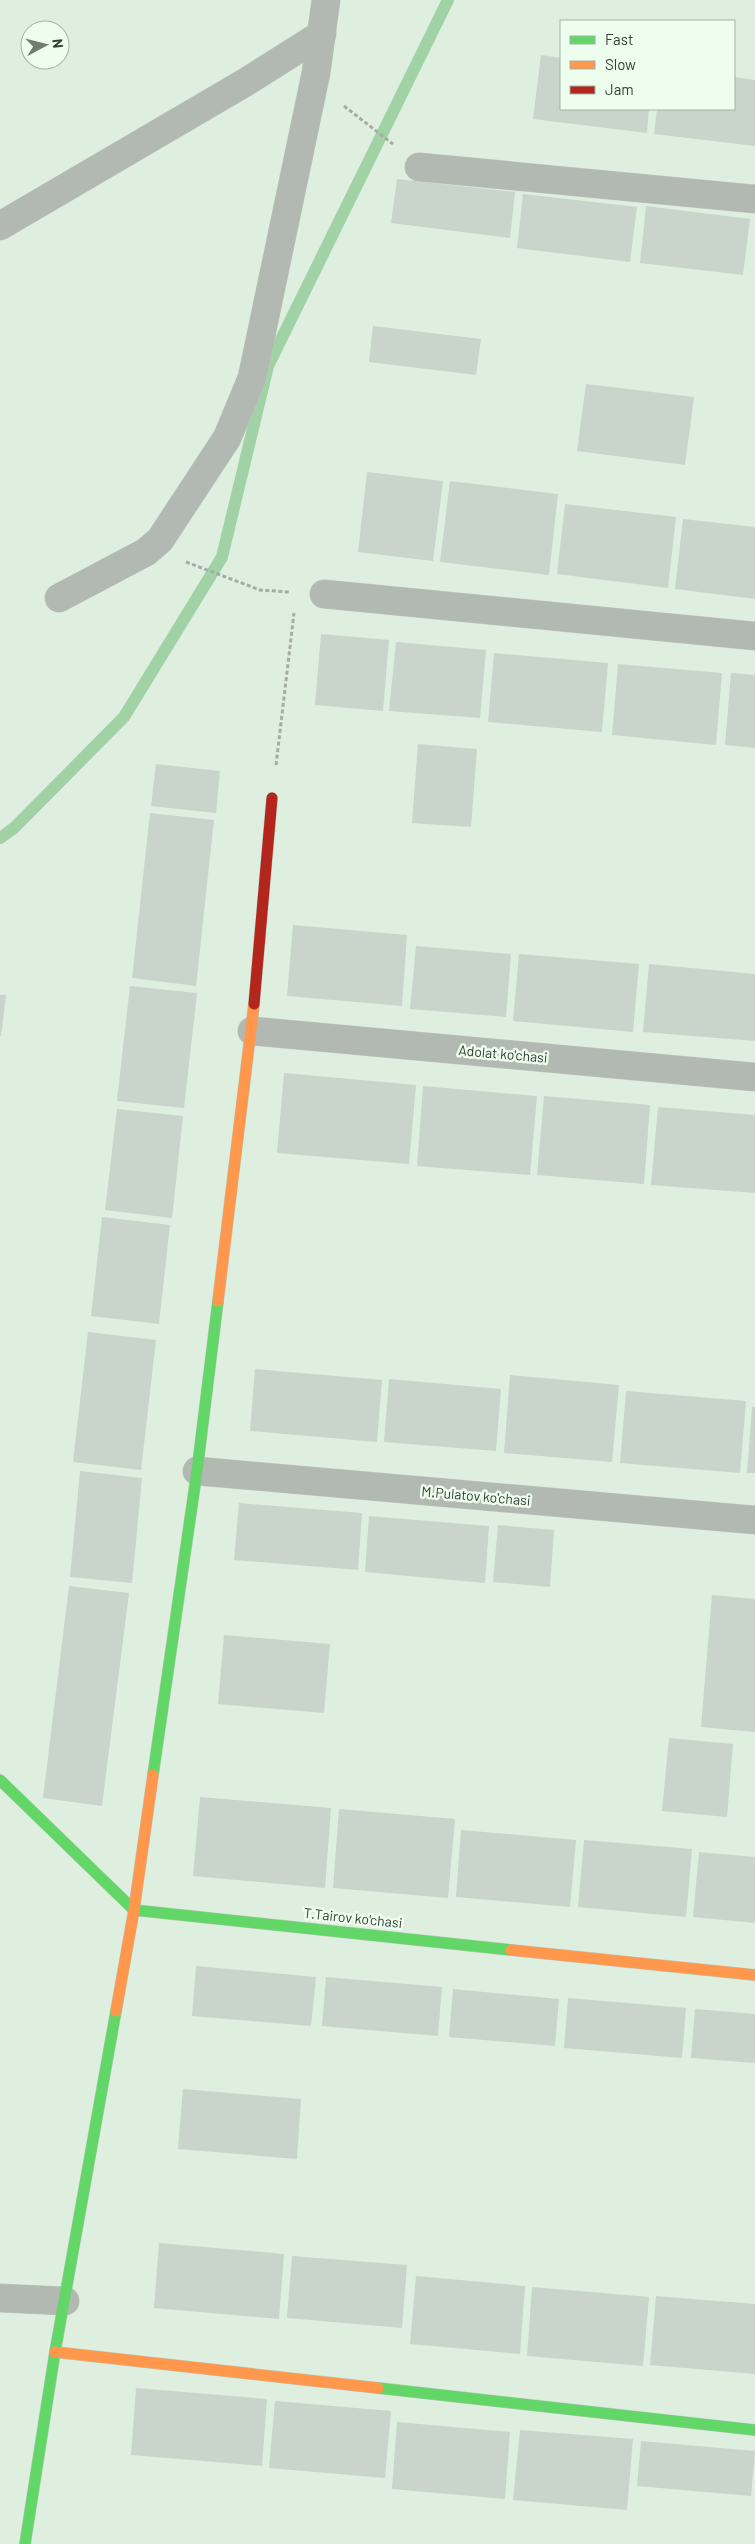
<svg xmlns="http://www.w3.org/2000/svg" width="755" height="2544" font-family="Barlow,sans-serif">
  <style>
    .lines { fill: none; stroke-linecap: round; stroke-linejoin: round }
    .stream { stroke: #a1d2a5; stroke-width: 12 }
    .building { fill: #c9d5ca }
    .street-casing { stroke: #bec9be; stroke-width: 29 }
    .fast-casing { stroke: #bec9be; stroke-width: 12 }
    .slow-casing { stroke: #bec9be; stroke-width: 12 }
    .jam-casing { stroke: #bec9be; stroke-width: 12 }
    .path { stroke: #a5aca5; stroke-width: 3; stroke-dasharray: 4 2.5; stroke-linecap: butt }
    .street { stroke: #b2b8b2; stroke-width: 28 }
    .fast { stroke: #63d668; stroke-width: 11 }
    .slow { stroke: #ff974d; stroke-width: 11 }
    .jam { stroke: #b3261e; stroke-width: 11 }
    .labels { text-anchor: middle; stroke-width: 5; stroke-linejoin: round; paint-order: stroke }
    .street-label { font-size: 14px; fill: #343f34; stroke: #edfeee }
  </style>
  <rect width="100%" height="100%" fill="#deeedf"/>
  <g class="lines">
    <!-- stream -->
    <path class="stream" d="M 0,838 L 14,828 L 124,717 L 222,557 L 268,366 L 448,0"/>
  </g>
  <!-- building -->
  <g class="building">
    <path d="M 541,55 L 561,58 L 561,109 L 649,109 L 647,133 L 533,119 Z"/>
    <path d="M 734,77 L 755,80 L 755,146 L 654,134 L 657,109 L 734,109 Z"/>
    <path d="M 397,179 L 515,192 L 510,238 L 391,223 Z"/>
    <path d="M 523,194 L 637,207 L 630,262 L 517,248 Z"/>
    <path d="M 646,206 L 750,219 L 743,275 L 640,263 Z"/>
    <path d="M 373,326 L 481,339 L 476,375 L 369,362 Z"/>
    <path d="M 586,384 L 694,397 L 685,465 L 577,451 Z"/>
    <path d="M 367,472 L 443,481 L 433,561 L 358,552 Z"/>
    <path d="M 450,481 L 558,494 L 549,575 L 440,562 Z"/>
    <path d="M 565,504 L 676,517 L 668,588 L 557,574 Z"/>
    <path d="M 683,519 L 755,527 L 755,599 L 675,589 Z"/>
    <path d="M 321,634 L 389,640 L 383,711 L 315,705 Z"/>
    <path d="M 396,642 L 486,650 L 480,718 L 389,711 Z"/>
    <path d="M 494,653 L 608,663 L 602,732 L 488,722 Z"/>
    <path d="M 618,664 L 722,673 L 716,745 L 612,735 Z"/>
    <path d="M 731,673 L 755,675 L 755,748 L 725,745 Z"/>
    <path d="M 418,744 L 477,749 L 471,827 L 412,823 Z"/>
    <path d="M 156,764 L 220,771 L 216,813 L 151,806 Z"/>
    <path d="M 150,813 L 214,820 L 196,986 L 132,978 Z"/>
    <path d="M 293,925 L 407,935 L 402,1006 L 287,996 Z"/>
    <path d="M 416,946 L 511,954 L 506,1017 L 410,1009 Z"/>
    <path d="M 519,954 L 639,964 L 633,1032 L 513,1021 Z"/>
    <path d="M 649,964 L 755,974 L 755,1041 L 643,1032 Z"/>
    <path d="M 130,986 L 197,993 L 184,1108 L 117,1101 Z"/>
    <path d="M 0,995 L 6,995 L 1,1036 L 0,1036 Z"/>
    <path d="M 284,1073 L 416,1085 L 409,1164 L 277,1153 Z"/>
    <path d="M 423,1086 L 537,1096 L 530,1175 L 417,1166 Z"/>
    <path d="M 544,1096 L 650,1105 L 644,1184 L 537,1175 Z"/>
    <path d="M 658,1107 L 755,1115 L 755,1193 L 651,1185 Z"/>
    <path d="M 117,1109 L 183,1116 L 172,1218 L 105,1210 Z"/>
    <path d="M 102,1217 L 170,1225 L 159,1324 L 91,1316 Z"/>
    <path d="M 88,1332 L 156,1340 L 141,1470 L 73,1462 Z"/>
    <path d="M 255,1369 L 382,1380 L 377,1442 L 250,1431 Z"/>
    <path d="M 510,1375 L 619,1385 L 612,1462 L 504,1453 Z"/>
    <path d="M 389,1379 L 501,1389 L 496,1451 L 384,1442 Z"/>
    <path d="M 626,1391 L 746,1401 L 740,1473 L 620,1463 Z"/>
    <path d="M 752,1407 L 755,1407 L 755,1473 L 747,1473 Z"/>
    <path d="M 80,1471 L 142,1478 L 132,1583 L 70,1577 Z"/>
    <path d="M 239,1503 L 362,1513 L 358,1570 L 234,1560 Z"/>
    <path d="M 369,1516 L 489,1526 L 485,1583 L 365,1572 Z"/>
    <path d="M 498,1525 L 554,1530 L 550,1587 L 493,1582 Z"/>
    <path d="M 69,1586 L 129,1593 L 102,1806 L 43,1798 Z"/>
    <path d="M 712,1595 L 755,1599 L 755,1732 L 701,1727 Z"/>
    <path d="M 224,1635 L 330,1644 L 324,1713 L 218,1704 Z"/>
    <path d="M 669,1738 L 733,1744 L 727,1817 L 662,1811 Z"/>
    <path d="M 200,1797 L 331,1808 L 325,1888 L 193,1876 Z"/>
    <path d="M 339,1809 L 455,1819 L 448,1898 L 333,1888 Z"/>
    <path d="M 461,1830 L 576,1840 L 570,1907 L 456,1897 Z"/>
    <path d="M 584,1840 L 692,1849 L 686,1917 L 578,1907 Z"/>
    <path d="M 699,1852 L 755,1857 L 755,1923 L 693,1917 Z"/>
    <path d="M 196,1966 L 316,1977 L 311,2026 L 192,2016 Z"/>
    <path d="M 326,1977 L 442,1987 L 438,2036 L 322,2026 Z"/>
    <path d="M 453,1989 L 559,1999 L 555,2046 L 449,2037 Z"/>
    <path d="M 568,1998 L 686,2008 L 682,2058 L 564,2048 Z"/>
    <path d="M 695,2009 L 755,2014 L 755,2063 L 691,2058 Z"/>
    <path d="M 183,2089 L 301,2099 L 297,2159 L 178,2149 Z"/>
    <path d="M 159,2243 L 284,2254 L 279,2319 L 154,2308 Z"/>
    <path d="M 292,2256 L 407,2265 L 402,2328 L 287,2318 Z"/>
    <path d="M 416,2276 L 525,2286 L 520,2354 L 410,2344 Z"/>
    <path d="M 532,2287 L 649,2297 L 643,2366 L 527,2356 Z"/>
    <path d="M 656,2296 L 755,2304 L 755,2374 L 650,2365 Z"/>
    <path d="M 136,2388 L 267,2399 L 262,2466 L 131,2455 Z"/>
    <path d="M 275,2401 L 391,2411 L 385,2478 L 269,2468 Z"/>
    <path d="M 397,2422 L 510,2432 L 505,2499 L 392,2489 Z"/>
    <path d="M 520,2430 L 633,2439 L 627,2510 L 513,2500 Z"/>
    <path d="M 641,2441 L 755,2451 L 751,2496 L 637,2486 Z"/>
  </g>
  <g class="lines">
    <defs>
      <g id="street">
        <path d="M 419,167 L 755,199"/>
        <path d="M 0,226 L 246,82 L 322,34"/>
        <path d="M 324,594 L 755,636"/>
        <path d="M 59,598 L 146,552 L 160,540 L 227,438 L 252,378 L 316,73 L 326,0"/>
        <path d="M 252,1031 L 755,1077"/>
        <path d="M 197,1471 L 755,1520"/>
        <path d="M 0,2298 L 65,2301"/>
      </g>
      <g id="fast">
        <path d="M 153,1775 L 197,1471 L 218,1301"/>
        <path d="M 0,1780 L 134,1910 L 511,1950"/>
        <path d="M 378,2388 L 755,2430"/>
        <path d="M 25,2544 L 55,2352 L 116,2011"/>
      </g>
      <g id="slow">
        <path d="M 218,1301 L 254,1004"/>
        <path d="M 511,1950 L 755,1975"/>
        <path d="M 116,2011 L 134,1910 L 153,1775"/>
        <path d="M 55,2352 L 378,2388"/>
      </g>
      <path id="jam" d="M 254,1004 L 272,798"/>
    </defs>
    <!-- street casing -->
    <use href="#street" class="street-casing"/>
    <!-- fast casing -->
    <use href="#fast" class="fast-casing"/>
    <!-- slow casing -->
    <use href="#slow" class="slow-casing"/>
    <!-- jam casing -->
    <use href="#jam" class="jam-casing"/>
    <!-- path -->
    <g class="path">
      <path d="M 344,106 L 393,144"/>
      <path d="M 186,562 L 260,590 L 289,592"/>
      <path d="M 276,765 L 294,613"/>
    </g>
    <!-- street -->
    <use href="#street" class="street"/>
    <!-- fast -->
    <use href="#fast" class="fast"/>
    <!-- slow -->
    <use href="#slow" class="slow"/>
    <!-- jam -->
    <use href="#jam" class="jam"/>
  </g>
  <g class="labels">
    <!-- street labels -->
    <g class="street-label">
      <text transform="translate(503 1054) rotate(5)" y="5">Adolat ko'chasi</text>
      <text transform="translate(476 1496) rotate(5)" y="5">M.Pulatov ko'chasi</text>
      <text transform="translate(353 1918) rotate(6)" y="5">T.Tairov ko'chasi</text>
    </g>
  </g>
  <!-- legend -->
  <rect x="560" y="20" width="175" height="90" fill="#edfeee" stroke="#a3b2a4"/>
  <rect x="570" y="36" width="25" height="8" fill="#63d668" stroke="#a3b2a4"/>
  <text x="605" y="45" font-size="15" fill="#343f34">Fast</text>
  <rect x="570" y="61" width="25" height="8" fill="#ff974d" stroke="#a3b2a4"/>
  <text x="605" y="70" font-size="15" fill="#343f34">Slow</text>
  <rect x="570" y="86" width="25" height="8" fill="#b3261e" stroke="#a3b2a4"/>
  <text x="605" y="95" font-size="15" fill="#343f34">Jam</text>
  <!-- north arrow -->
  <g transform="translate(45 45) rotate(83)"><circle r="24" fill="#edfeee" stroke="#a3b2a4"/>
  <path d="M0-4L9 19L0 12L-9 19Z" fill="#707c70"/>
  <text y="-8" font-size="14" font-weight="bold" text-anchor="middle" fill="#343f34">N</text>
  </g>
</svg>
